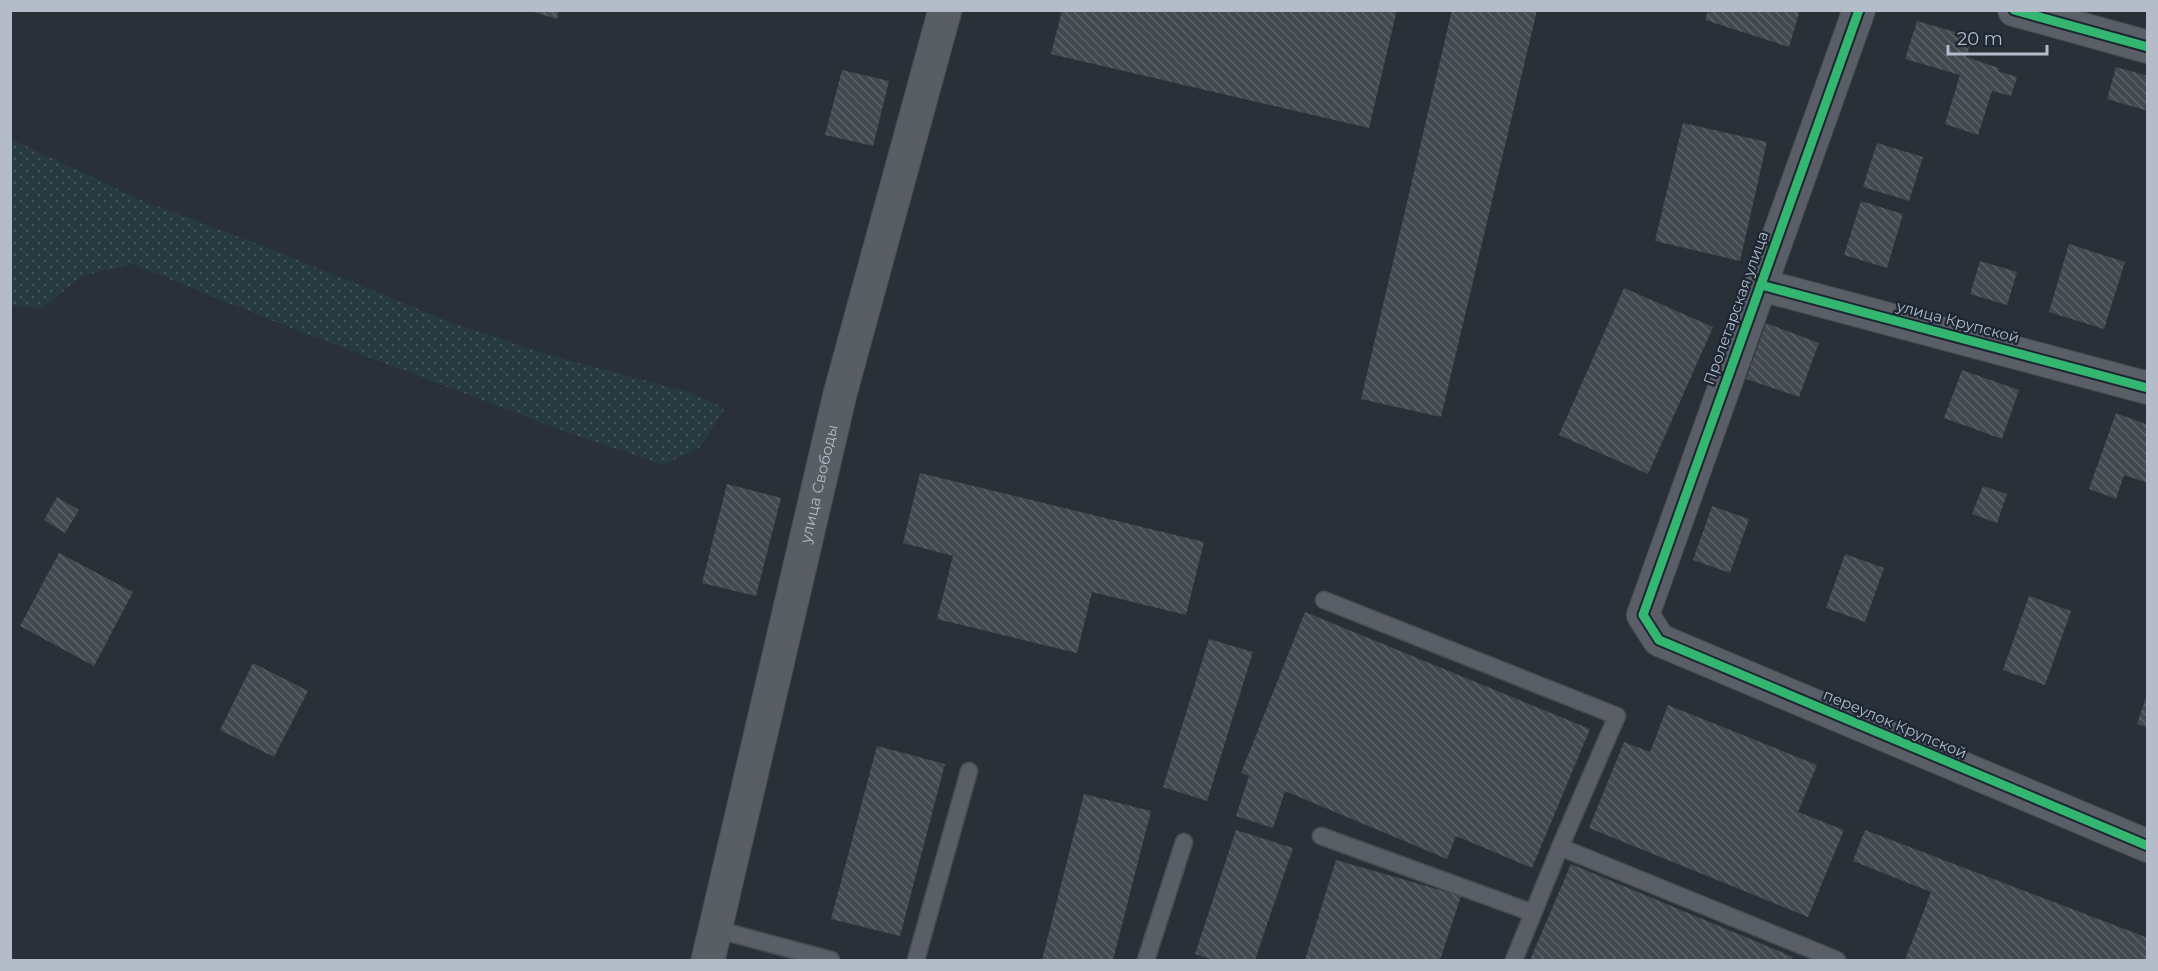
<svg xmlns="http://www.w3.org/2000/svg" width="2158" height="971" font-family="Montserrat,sans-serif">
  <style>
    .grass { fill: url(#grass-dots) }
    .building { fill: url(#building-back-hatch) }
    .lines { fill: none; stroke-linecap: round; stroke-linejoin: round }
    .lane-casing { stroke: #484c53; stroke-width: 19 }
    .street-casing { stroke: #484c53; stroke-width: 34 }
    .secondary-casing { stroke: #484c53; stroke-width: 35 }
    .lane { stroke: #5a5e66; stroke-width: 16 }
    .street { stroke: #5a5e66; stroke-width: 32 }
    .secondary { stroke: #595d64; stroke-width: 33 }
    .cycleway-casing { stroke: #1d2633; stroke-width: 13 }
    .cycleway { stroke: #33b770; stroke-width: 9 }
    .labels { text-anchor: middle; stroke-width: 4.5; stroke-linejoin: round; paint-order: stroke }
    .street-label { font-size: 15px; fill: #b4bcc9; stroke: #1d2633 }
  </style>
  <defs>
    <pattern id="grass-dots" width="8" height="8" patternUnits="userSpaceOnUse" patternTransform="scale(1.5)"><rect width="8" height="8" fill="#273a3e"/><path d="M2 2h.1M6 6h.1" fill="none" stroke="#445559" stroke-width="1.8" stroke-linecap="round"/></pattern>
    <pattern id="building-back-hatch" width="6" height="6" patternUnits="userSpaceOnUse" patternTransform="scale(1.5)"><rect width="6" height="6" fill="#444950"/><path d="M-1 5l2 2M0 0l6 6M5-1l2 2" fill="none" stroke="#5d6168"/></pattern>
  </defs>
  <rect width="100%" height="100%" fill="#2a3038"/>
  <!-- grass -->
  <path class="grass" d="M 11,139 L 141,200 L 273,250 L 450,322 L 553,356 L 688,392 L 725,408 L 700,447 L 663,465 L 578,436 L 278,323 L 133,264 L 82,276 L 41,309 L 11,305 Z"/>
  <!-- building -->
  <g class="building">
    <path d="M 527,10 L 559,10 L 557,19 Z"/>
    <path d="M 1062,10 L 1397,10 L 1369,128 L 1051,54 Z"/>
    <path d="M 1452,10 L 1537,10 L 1441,417 L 1361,399 Z"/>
    <path d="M 1708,10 L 1800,10 L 1789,47 L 1705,20 Z"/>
    <path d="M 1917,21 L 1973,37 L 1966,57 L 1999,68 L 1998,71 L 2017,77 L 2011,96 L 1992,91 L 1978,135 L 1945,124 L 1960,75 L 1905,59 Z"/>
    <path d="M 2116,67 L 2148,76 L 2148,111 L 2107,99 Z"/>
    <path d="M 842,70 L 889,81 L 873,146 L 825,135 Z"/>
    <path d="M 1683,123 L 1767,142 L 1740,261 L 1655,241 Z"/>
    <path d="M 1877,143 L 1923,157 L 1909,201 L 1863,187 Z"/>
    <path d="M 1861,201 L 1903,214 L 1887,268 L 1844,255 Z"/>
    <path d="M 2069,244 L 2125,262 L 2104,329 L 2049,312 Z"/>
    <path d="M 1980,261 L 2017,272 L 2007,305 L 1970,294 Z"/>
    <path d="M 1624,288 L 1713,327 L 1648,474 L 1559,435 Z"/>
    <path d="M 1766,323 L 1819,343 L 1799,397 L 1746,379 Z"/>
    <path d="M 1962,370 L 2019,390 L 2002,439 L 1944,418 Z"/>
    <path d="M 2116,413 L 2148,425 L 2148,483 L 2124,475 L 2116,499 L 2089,489 Z"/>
    <path d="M 920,473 L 1204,542 L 1186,615 L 1092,592 L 1077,653 L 937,619 L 953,556 L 903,543 Z"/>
    <path d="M 727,484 L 781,498 L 756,596 L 702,583 Z"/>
    <path d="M 1983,486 L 2007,494 L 1997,523 L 1972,514 Z"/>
    <path d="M 57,497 L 79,510 L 65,533 L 44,520 Z"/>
    <path d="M 1712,506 L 1749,519 L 1730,573 L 1693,560 Z"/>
    <path d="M 59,553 L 133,592 L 94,666 L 20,626 Z"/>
    <path d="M 1845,554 L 1884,568 L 1865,622 L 1826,608 Z"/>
    <path d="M 2029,596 L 2071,611 L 2045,685 L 2003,670 Z"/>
    <path d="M 1305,612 L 1590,729 L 1532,868 L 1456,836 L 1447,859 L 1285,791 L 1273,828 L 1236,816 L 1249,776 L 1241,773 Z"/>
    <path d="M 1209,639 L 1253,652 L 1207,801 L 1163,787 Z"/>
    <path d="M 253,663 L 308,691 L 274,757 L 220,730 Z"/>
    <path d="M 2147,694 L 2148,694 L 2148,728 L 2137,724 Z"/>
    <path d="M 1668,705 L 1817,765 L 1798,812 L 1844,830 L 1808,917 L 1589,828 L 1624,742 L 1650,752 Z"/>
    <path d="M 877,746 L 945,764 L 900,936 L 831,919 Z"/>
    <path d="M 1084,794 L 1151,811 L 1113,960 L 1042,960 Z"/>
    <path d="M 1236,830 L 1293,848 L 1255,960 L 1214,960 L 1195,954 Z"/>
    <path d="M 1865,830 L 2148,938 L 2148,960 L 1905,960 L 1931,892 L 1853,861 Z"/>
    <path d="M 1336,860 L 1461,896 L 1440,960 L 1305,960 Z"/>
    <path d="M 1571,864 L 1793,957 L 1791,960 L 1530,960 Z"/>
  </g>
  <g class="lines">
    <defs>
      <g id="lane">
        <path d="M 1324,600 L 1617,716 L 1560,847 L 1514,960"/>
        <path d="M 1321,836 L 1533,913"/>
        <path d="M 1560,847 L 1837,960"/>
        <path d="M 715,929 L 831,960"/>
        <path d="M 916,960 L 969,771"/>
        <path d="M 1146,960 L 1184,842"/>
      </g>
      <g id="street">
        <path d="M 1859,10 L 1643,615 L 1659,640 L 2148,846"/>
        <path d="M 2014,10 L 2148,47"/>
        <path d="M 1761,285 L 2148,388"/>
      </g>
      <g id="secondary">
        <path id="s1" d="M 708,960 L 840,394 L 945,10"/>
      </g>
    </defs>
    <!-- lane casing -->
    <use href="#lane" class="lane-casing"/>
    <!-- street casing -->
    <use href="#street" class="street-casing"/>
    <!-- secondary casing -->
    <use href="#secondary" class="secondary-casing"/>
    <!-- lane -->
    <use href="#lane" class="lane"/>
    <!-- street -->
    <use href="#street" class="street"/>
    <!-- secondary -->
    <use href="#secondary" class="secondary"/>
    <defs>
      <g id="cycleway">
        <path d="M 1859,10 L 1643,615 L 1659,640 L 2148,846"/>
        <path d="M 2014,10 L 2148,47"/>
        <path d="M 1761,285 L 2148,388"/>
      </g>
    </defs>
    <!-- cycleway casing -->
    <use href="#cycleway" class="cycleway-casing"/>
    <!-- cycleway -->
    <use href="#cycleway" class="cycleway"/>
  </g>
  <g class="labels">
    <!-- street labels -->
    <g class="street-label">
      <text transform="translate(1736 308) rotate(-70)" y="5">Пролетарская улица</text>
      <text transform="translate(1958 322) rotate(15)" y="5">улица Крупской</text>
      <text dy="5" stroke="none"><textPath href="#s1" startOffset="489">улица Свободы</textPath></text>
      <text transform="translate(1895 724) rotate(23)" y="5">переулок Крупской</text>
    </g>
  </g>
  <!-- border -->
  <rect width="2158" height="971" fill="none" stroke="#b4bcc9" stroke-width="24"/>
  <!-- scale -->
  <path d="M1948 45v9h99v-9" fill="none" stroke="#b4bcc9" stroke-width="3"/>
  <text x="1957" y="45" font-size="18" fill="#b4bcc9" stroke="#1d2633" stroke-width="4.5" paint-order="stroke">20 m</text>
</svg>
